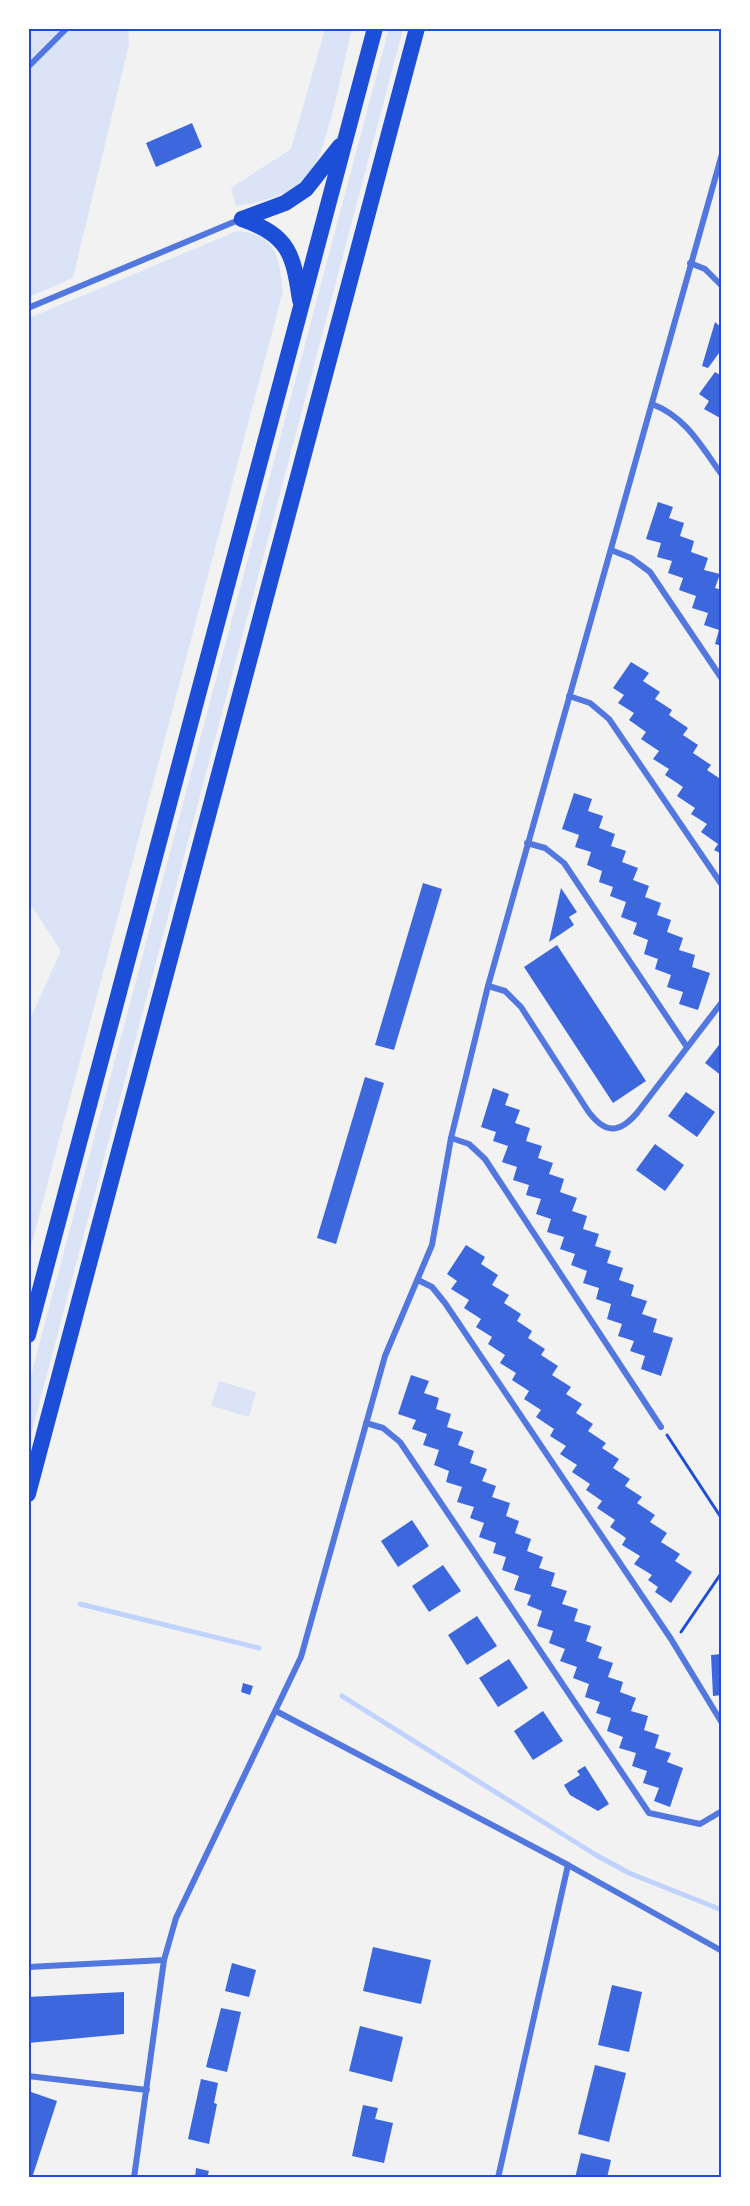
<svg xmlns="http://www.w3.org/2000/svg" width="750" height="2206" font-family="Roboto,sans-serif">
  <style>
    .green { fill: #dbe4f7 }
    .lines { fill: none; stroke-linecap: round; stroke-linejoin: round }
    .stream { stroke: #bfd3fe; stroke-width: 5 }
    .building { fill: #3d67dc }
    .path { stroke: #1d4ed8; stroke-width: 3 }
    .minor { stroke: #5277de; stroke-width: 6 }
    .trunk { stroke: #1d4ed8; stroke-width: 16 }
    .neatline { fill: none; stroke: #1d4ed8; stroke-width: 2 }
  </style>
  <rect width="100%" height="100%" fill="#f2f2f2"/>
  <!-- green -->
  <g class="green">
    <path d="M 389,28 L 403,29 L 29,1442 L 29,1383 Z"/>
    <path d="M 29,29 L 128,29 L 129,44 L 73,278 L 29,297 Z"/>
    <path d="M 325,29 L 352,29 C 343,63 329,145 311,172 C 295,194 261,203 236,206 L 231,188 L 291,149 Z"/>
    <path d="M 237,231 C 276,233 279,258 283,291 L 29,1254 L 29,1021 L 61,951 L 29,902 L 29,318 Z"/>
    <path d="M 219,1381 L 256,1392 L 249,1417 L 211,1406 Z"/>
  </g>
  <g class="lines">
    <!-- stream -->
    <g class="stream">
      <path d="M 80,1604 L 259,1648"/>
      <path d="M 342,1696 L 596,1855 L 629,1873 L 722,1910"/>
    </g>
  </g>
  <!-- building -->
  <g class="building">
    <path d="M 192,123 L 202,147 L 156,167 L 146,143 Z"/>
    <path d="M 715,322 L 722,328 L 722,349 L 708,368 L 702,366 Z"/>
    <path d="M 715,372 L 722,376 L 722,419 L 704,409 L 709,401 L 699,394 Z"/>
    <path d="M 658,502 L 673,507 L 669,518 L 684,523 L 680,536 L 694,541 L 691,552 L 708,558 L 704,570 L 720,574 L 715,588 L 722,590 L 722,646 L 715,644 L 719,630 L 704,625 L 708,613 L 692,608 L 696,596 L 679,590 L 683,578 L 668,573 L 672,561 L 657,557 L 661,543 L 646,539 Z"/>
    <path d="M 631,662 L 649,673 L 643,681 L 660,692 L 655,699 L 672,710 L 669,715 L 688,728 L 683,735 L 698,745 L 693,753 L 711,765 L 707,770 L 722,780 L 719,789 L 722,790 L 722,854 L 714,850 L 718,844 L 701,832 L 707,824 L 691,814 L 695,808 L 677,796 L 683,787 L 665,775 L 669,769 L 653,759 L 659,751 L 641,739 L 646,732 L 629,720 L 634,713 L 618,703 L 624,695 L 613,688 Z"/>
    <path d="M 574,793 L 592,799 L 588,811 L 603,816 L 599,828 L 615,834 L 611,846 L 626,851 L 622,862 L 638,868 L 633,880 L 649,886 L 645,897 L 661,903 L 657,915 L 671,920 L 667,932 L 683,938 L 679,950 L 695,955 L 692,967 L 710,973 L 698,1010 L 679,1004 L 683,992 L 667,987 L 671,975 L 655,969 L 658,959 L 644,954 L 648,940 L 633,934 L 637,923 L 621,917 L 626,902 L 610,896 L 613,887 L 599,882 L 602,871 L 587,865 L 591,852 L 575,847 L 579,835 L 562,829 Z"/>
    <path d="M 423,883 L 442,889 L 394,1050 L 375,1045 Z"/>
    <path d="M 561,888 L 577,912 L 569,917 L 574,925 L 549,942 Z"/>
    <path d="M 557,945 L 646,1081 L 613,1103 L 524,967 Z"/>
    <path d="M 722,1041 L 722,1076 L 705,1063 Z"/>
    <path d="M 365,1077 L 384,1083 L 336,1244 L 317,1238 Z"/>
    <path d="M 493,1088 L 509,1094 L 505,1105 L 520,1110 L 515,1123 L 530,1128 L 526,1141 L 542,1146 L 538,1158 L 553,1163 L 549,1174 L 564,1179 L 560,1192 L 577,1198 L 572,1211 L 587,1216 L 583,1229 L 599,1234 L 595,1246 L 611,1251 L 607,1263 L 623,1268 L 619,1280 L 634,1285 L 631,1296 L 647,1301 L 642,1314 L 657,1319 L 653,1332 L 673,1338 L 661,1376 L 641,1369 L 645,1356 L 630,1351 L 634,1341 L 618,1336 L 622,1324 L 607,1319 L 611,1304 L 596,1299 L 599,1288 L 583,1283 L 587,1271 L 571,1265 L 575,1254 L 560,1249 L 564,1237 L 547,1232 L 551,1219 L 536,1214 L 541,1199 L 526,1195 L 529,1185 L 513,1180 L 517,1167 L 502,1162 L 508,1146 L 493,1141 L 496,1132 L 481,1127 Z"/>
    <path d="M 686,1092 L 715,1112 L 697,1137 L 668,1116 Z"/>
    <path d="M 655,1144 L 684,1165 L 665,1191 L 636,1170 Z"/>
    <path d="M 466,1245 L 485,1257 L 481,1264 L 498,1275 L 492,1285 L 509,1295 L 504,1303 L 521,1314 L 517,1321 L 532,1331 L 528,1338 L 545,1349 L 541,1355 L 558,1366 L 552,1375 L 571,1387 L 566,1394 L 582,1404 L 576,1413 L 593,1424 L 588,1431 L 606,1443 L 602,1448 L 619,1459 L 613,1468 L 630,1479 L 625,1486 L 642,1497 L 637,1503 L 655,1515 L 650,1522 L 667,1533 L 661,1542 L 680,1554 L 675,1561 L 692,1572 L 671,1603 L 655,1592 L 658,1587 L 648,1580 L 652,1575 L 634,1564 L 640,1556 L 622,1545 L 626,1538 L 610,1527 L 615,1520 L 597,1508 L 602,1501 L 586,1490 L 590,1484 L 572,1472 L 577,1465 L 560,1454 L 566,1446 L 550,1436 L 554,1429 L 536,1417 L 541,1410 L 524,1399 L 529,1391 L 512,1380 L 516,1373 L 500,1363 L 505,1355 L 488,1344 L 492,1337 L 476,1327 L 481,1319 L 464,1308 L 469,1300 L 451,1289 L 457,1281 L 447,1274 Z"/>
    <path d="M 411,1375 L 429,1381 L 424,1393 L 439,1398 L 436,1409 L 451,1414 L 447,1427 L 463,1432 L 458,1445 L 474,1451 L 470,1463 L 487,1469 L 482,1481 L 496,1486 L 492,1497 L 510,1503 L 506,1516 L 519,1521 L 515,1533 L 531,1539 L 527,1551 L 543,1557 L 539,1568 L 555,1573 L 551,1586 L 567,1591 L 562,1604 L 578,1609 L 574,1621 L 591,1626 L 586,1641 L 602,1647 L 598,1658 L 613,1663 L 608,1677 L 623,1682 L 620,1692 L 636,1698 L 631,1711 L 648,1716 L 644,1730 L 659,1735 L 655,1748 L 671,1753 L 667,1762 L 683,1768 L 670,1807 L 654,1801 L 659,1788 L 643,1783 L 647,1771 L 632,1766 L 636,1753 L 619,1748 L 623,1737 L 607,1731 L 611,1718 L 596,1713 L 600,1702 L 585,1697 L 589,1684 L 573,1678 L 577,1667 L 560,1661 L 565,1649 L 549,1643 L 553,1631 L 537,1626 L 542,1611 L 527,1605 L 531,1595 L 514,1590 L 519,1576 L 502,1570 L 506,1557 L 493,1553 L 496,1543 L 479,1537 L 484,1523 L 470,1518 L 474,1507 L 457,1502 L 462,1487 L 446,1482 L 449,1471 L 434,1465 L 439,1450 L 423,1445 L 427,1434 L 412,1429 L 416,1420 L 398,1414 Z"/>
    <path d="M 412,1520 L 429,1546 L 398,1567 L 381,1541 Z"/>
    <path d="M 443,1565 L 461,1591 L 429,1612 L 412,1586 Z"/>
    <path d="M 477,1616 L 497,1646 L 467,1665 L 448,1635 Z"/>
    <path d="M 722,1654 L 722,1695 L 713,1696 L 711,1655 Z"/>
    <path d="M 509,1659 L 528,1688 L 498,1707 L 479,1678 Z"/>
    <path d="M 243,1683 L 253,1686 L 250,1695 L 241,1692 Z"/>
    <path d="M 543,1711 L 563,1741 L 533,1760 L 514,1731 Z"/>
    <path d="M 585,1766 L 609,1804 L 598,1811 L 570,1795 L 564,1785 L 580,1775 L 577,1771 Z"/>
    <path d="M 373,1947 L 431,1960 L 421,2004 L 363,1991 Z"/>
    <path d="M 232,1963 L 256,1970 L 249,1997 L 225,1991 Z"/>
    <path d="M 612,1985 L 642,1992 L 629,2052 L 598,2045 Z"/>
    <path d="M 124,1992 L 124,2034 L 28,2043 L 28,1997 Z"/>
    <path d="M 221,2008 L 241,2012 L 227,2072 L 206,2067 Z"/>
    <path d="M 360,2026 L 403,2037 L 392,2082 L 349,2071 Z"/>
    <path d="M 595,2065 L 626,2073 L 609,2142 L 578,2134 Z"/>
    <path d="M 201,2079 L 218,2083 L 214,2103 L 217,2104 L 209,2144 L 188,2139 Z"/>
    <path d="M 31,2092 L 57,2101 L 32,2178 L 28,2178 L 28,2100 Z"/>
    <path d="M 363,2105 L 378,2108 L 375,2119 L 393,2123 L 384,2163 L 352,2156 Z"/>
    <path d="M 581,2153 L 611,2160 L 607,2178 L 575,2178 Z"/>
    <path d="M 196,2168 L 209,2171 L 207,2178 L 195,2178 Z"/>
  </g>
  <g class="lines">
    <!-- path -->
    <g class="path">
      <path d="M 667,1435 L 722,1519"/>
      <path d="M 681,1632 L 722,1572"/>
    </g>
    <!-- minor -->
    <g class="minor">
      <path d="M 28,67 L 67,28"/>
      <path d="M 690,263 L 705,269 L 722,286"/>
      <path d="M 28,308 L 241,219"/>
      <path d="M 652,404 C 686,417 701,446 722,475"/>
      <path d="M 611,550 L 631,558 L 650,572 L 722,679"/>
      <path d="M 569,696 L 590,703 L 609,719 L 722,885"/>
      <path d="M 527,843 L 545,848 L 564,863 L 687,1047"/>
      <path d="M 488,986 L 505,991 L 521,1007 L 588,1111 C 605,1134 619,1134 637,1113 L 722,1002"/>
      <path d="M 451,1138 L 469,1144 L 485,1159 L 661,1427"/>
      <path d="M 418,1280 L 432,1287 L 445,1303 L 671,1639 L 722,1723"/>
      <path d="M 366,1423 L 383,1428 L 400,1442 L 649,1813 L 700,1824 L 722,1811"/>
      <path d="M 276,1711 L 568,1865 L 722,1951"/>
      <path d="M 28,1967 L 164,1960 L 176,1918 L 301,1657 L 385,1356 L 432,1245 L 451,1138 L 488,986 L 722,154"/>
      <path d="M 28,2076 L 147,2090"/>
      <path d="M 134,2178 L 164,1960"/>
      <path d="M 498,2178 L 568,1865"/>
    </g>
    <!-- trunk -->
    <g class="trunk">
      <path d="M 242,219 L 285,203 L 306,189 L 340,146"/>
      <path d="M 242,219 C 289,236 293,253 300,300"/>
      <path d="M 28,1335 L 375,28"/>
      <path d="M 28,1494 L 417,28"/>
    </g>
  </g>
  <!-- border -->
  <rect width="750" height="2206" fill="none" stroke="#ffffff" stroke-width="60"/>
  <rect x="30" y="30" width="690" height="2146" class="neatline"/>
</svg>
